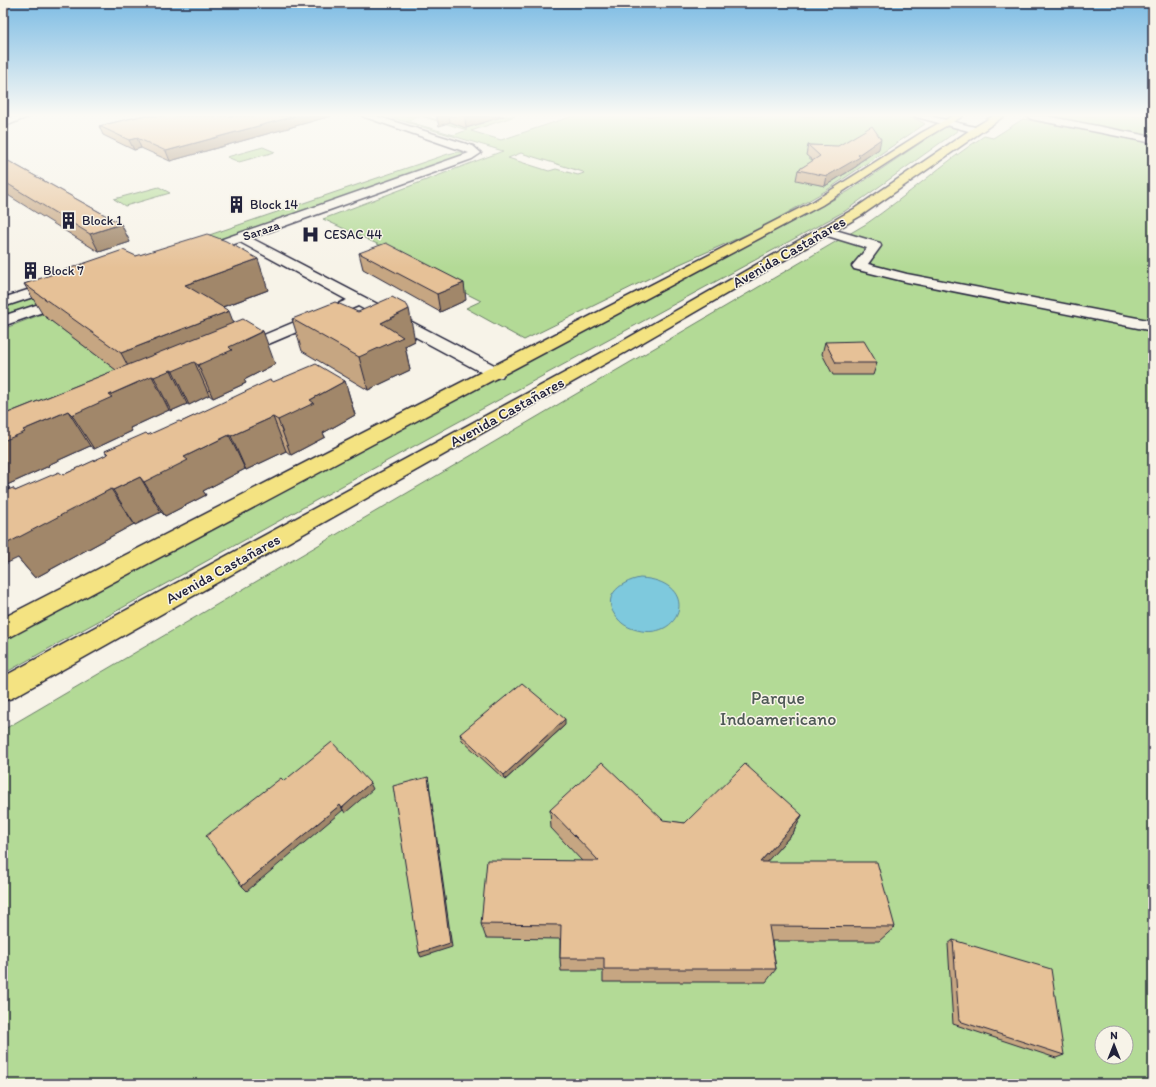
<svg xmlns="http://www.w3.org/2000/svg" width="1156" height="1087" font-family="Itim,sans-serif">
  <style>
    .green { fill: #b3da96; stroke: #6a7e68; fill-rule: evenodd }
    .water { fill: #7ec9dd; stroke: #59869c }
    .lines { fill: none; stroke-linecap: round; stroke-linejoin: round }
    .minor-casing { stroke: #22223b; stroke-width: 3 }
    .major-casing { stroke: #22223b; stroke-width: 3 }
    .minor { fill: #f7f3e8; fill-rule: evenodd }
    .major { fill: #f4e382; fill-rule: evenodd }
    .wall { fill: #c6a682; stroke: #22223b }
    .shaded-wall { fill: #a1876a; stroke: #22223b }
    .building { fill: #e6c197; stroke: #22223b }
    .labels { text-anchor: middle; stroke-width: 3; stroke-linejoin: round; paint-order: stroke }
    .far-poi-label { font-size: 13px; fill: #22223b; stroke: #f7f3e8; text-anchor: start }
    .far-street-label { font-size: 13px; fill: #22223b; stroke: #f7f3e8 }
    .street-label { font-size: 15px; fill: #22223b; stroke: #f7f3e8 }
    .near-park-label { font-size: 18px; fill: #4e5956; stroke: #f7f3e8 }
  </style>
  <rect width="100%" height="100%" fill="#f7f3e8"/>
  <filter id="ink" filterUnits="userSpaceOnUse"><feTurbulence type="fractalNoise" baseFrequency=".025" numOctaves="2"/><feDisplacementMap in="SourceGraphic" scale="8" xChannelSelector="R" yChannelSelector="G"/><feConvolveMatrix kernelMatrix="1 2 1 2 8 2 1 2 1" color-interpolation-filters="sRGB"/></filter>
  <g filter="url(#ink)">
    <!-- green -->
    <g class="green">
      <path d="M 386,116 L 425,116 L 440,121 L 471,116 L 449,122 L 466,128 L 480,123 L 476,122 C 490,118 501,116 515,116 L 471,131 L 501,140 L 573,116 L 904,116 L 918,120 L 925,124 L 827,190 L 761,228 L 662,272 L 524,340 L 466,308 L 481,301 L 394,257 L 399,254 L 323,219 L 503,151 ZM 421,116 L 467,130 L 454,135 L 406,121 ZM 521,153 L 583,172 L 584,173 L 578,175 L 556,169 L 549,171 L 508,158 ZM 840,153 L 856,154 L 857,157 L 864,156 L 866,159 L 854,162 L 859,165 C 854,169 847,165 843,169 L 847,173 L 845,174 L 827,173 L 826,171 L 819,171 L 817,167 L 818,166 L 814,162 L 826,155 L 837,155 ZM 804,175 L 833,180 L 825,186 L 799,180 L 798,179 Z"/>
      <path d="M 1056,116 L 1153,116 L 1153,1084 L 3,1084 L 3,730 L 866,224 C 907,196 943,163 984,136 L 993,138 L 1023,119 L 1062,126 L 1070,121 ZM 1102,1033 L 1126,1033 L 1126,1057 L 1102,1057 Z"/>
      <path d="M 944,127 L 956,128 L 957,131 L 845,211 L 405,451 L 3,674 L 3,636 L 807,214 L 849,191 Z"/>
      <path d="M 263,147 L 275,152 L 239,162 L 227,157 Z"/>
      <path d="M 457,152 L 462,152 L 464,155 L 3,316 L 3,305 L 448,154 Z"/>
      <path d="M 159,187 L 170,193 L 125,206 L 114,199 Z"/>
      <path d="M 42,314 L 120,373 L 3,422 L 3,329 Z"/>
    </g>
    <!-- water -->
    <path class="water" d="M 640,578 C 701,581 683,642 637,630 C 629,628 623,625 618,619 C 599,598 619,582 640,578 Z"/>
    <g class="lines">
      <defs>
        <g id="minor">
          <path d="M 16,116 L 30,116 L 3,127 L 3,121 Z"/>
          <path d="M 362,116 L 376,116 L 473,146 L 481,153 L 472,159 L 251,238 L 502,369 L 504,373 L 502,377 L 496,378 L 490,377 L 358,306 L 245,354 L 239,356 L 233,354 L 231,351 L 233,348 L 347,300 L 240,242 L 199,256 L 194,255 L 192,252 L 194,249 L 469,153 Z"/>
          <path d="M 913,116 L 930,116 L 979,128 L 981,130 L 976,133 Z"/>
          <path d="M 1027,116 L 1046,116 L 1153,137 L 1153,143 L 1031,119 Z"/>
          <path d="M 825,227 L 880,243 L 881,246 L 868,264 L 907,274 L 1153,321 L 1153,331 L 907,282 L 854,269 L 852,266 L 867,248 L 821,234 L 819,231 Z"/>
          <path d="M 58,280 L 63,281 L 65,284 L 63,287 L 3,307 L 3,298 Z"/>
          <path d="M 66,295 L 71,296 L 73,299 L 71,302 L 3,326 L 3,316 Z"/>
        </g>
        <g id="major">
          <path d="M 952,116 L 963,116 L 927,137 L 822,205 L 12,636 L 3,639 L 3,618 L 814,201 L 921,133 Z"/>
          <path d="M 993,116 L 1004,116 L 862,215 L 626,352 L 12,698 L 3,701 L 3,677 L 614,346 L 854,209 L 973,128 Z"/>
        </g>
      </defs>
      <!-- minor casing -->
      <use href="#minor" class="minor-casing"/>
      <!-- major casing -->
      <use href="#major" class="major-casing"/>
      <!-- minor -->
      <use href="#minor" class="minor"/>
      <!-- major -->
      <use href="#major" class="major"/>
    </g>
    <!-- wall -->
    <g class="wall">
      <path d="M 141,116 L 331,116 L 170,161 L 141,148 L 134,150 L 103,135 L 99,126 Z"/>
      <path d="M 436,116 L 504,116 L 466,128 L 450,122 L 439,126 Z"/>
      <path d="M 808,145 L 879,149 L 858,163 L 857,166 L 825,186 L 796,180 L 798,170 L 813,161 L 806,155 Z"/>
      <path d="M 3,158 L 121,224 L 130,242 L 99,252 L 3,192 Z"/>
      <path d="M 359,253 L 466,300 L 440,312 L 363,269 Z"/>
      <path d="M 136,256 L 268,290 L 223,307 L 234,323 L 275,364 L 244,380 L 246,383 L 213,398 L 209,395 L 189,405 L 187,404 L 171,411 L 169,410 L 130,428 L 132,431 L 94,449 L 90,446 L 48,465 L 49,466 L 7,485 L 10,488 L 3,492 L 3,415 L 116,370 L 43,315 L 24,284 Z"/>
      <path d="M 292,319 L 415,341 L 405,346 L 410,370 L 368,390 L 302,351 Z"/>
      <path d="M 825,342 L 877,363 L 873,375 L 833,375 L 822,354 Z"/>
      <path d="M 345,381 L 355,415 L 323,433 L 325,437 L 291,455 L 286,451 L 246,470 L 245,469 L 203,491 L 206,495 L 165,516 L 161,512 L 135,525 L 134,524 L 35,578 L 18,558 L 15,491 L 63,475 L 107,455 L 105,451 L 148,435 L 181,422 L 273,382 Z"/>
      <path d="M 565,725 L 505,780 L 462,740 L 460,734 Z"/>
      <path d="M 550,810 L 685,823 L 802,815 L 793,833 L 766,862 L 895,927 L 879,941 L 772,941 L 776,969 L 766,982 L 603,982 L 603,971 L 561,971 L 560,958 L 560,939 L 486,938 L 481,924 L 582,861 L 551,828 Z"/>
      <path d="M 953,940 L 1064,1055 L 1056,1058 L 953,1024 L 948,944 Z"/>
    </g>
    <!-- shaded-wall -->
    <g class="shaded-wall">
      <path d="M 295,116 L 331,116 L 170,161 L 166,151 Z"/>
      <path d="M 437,116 L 449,116 L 450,122 L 439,126 Z"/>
      <path d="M 504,116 L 466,128 L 465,117 Z"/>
      <path d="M 137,138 L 141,148 L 134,150 L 129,140 Z"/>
      <path d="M 881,139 L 879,149 L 858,163 L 857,166 L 825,186 L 827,176 Z"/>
      <path d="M 121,224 L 130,242 L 99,252 L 90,234 Z"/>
      <path d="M 258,259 L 268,290 L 198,316 L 185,285 Z"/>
      <path d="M 464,283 L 466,300 L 440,312 L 437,294 Z"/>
      <path d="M 409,309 L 415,341 L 405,346 L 410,370 L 368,390 L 359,357 L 381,323 Z"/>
      <path d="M 229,311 L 241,342 L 263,331 L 275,364 L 244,380 L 246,383 L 213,398 L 198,365 L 229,348 L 195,363 L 209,395 L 189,405 L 173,371 L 171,370 L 187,404 L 171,411 L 154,377 L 152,376 L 169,410 L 130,428 L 132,431 L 94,449 L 72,415 L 109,395 L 137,383 L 121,353 Z"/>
      <path d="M 345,381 L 355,415 L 323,433 L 325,437 L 291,455 L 278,420 L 310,400 Z"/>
      <path d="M 68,411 L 90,446 L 48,465 L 49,466 L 7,485 L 10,488 L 3,492 L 3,441 L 23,430 Z"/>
      <path d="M 273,417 L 286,451 L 246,470 L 231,436 Z"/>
      <path d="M 229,435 L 245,469 L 203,491 L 206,495 L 165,516 L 144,482 L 184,457 Z"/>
      <path d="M 140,477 L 161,512 L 135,525 L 113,490 Z"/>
      <path d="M 111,489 L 134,524 L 35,578 L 18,558 L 3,565 L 3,540 Z"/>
      <path d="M 565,719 L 565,725 L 505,780 L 504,775 Z"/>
      <path d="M 428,777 L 429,783 L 452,947 L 421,957 L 419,953 Z"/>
      <path d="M 370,783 L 373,789 L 345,813 L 342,808 Z"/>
      <path d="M 340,805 L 343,810 L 247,891 L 242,886 Z"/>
      <path d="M 802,815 L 793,833 L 752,878 L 760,862 Z"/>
    </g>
    <!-- building -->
    <g class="building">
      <path d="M 141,116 L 295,116 L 166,151 L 137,138 L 129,140 L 99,126 Z"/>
      <path d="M 872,126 L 881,139 L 858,155 L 860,157 L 827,176 L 798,170 L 820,156 L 808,145 L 838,146 Z"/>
      <path d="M 3,158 L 121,224 L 90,234 L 3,181 Z"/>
      <path d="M 207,234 L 226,241 L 258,259 L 185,285 L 229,311 L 121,353 L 24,284 L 123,250 L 136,256 Z"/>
      <path d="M 386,243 L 464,283 L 437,294 L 359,253 Z"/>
      <path d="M 392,297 L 407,305 L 409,309 L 381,323 L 403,337 L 359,357 L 292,319 L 335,302 L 358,312 Z"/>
      <path d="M 243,319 L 263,331 L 229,347 L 232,350 L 198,365 L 194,362 L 173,371 L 171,370 L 154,377 L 152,376 L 109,395 L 112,397 L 72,415 L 68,411 L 23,430 L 25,432 L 3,441 L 3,415 Z"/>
      <path d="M 864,341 L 877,363 L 836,363 L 825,342 Z"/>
      <path d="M 316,364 L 345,381 L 310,400 L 314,403 L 278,420 L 273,417 L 231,436 L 229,435 L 184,457 L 188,460 L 144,482 L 140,477 L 113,490 L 111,489 L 6,544 L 3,540 L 3,492 L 13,488 L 15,491 L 59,472 L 63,475 L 108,454 L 105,451 L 146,433 L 148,435 L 179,421 L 181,422 L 270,380 L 273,382 Z"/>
      <path d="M 522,683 L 565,719 L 504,775 L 460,734 Z"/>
      <path d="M 332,742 L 370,783 L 342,808 L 340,805 L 242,886 L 206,836 L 281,778 L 284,781 Z"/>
      <path d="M 602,762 L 663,820 L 685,823 L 745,764 L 802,815 L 760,862 L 877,862 L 895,927 L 769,926 L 776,969 L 604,969 L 604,958 L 560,958 L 561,925 L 481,924 L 487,860 L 599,861 L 550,810 Z"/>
      <path d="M 428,777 L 450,943 L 419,953 L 393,786 Z"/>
      <path d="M 953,940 L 1051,969 L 1064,1055 L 959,1021 Z"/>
    </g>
  </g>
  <!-- sky -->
  <linearGradient id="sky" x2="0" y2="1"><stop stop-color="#7dbce4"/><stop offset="0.43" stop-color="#fbfaf5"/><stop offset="1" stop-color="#fbfaf5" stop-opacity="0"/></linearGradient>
  <rect width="1156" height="268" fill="url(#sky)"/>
  <!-- icons -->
  <defs>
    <symbol id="building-bare" viewBox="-9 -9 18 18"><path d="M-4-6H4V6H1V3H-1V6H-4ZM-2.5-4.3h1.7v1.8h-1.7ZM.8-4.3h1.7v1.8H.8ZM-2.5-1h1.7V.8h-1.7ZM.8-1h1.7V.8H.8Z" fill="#22223b" stroke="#f7f3e8" stroke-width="2.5" paint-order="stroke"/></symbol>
    <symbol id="hospital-bare" viewBox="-9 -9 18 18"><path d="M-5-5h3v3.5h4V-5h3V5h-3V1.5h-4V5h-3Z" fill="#22223b" stroke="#f7f3e8" stroke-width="2.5" paint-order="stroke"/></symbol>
  </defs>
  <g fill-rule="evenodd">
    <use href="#building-bare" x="224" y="192" width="25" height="25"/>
    <use href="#building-bare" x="56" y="208" width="25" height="25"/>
    <use href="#hospital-bare" x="298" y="222" width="25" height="25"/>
    <use href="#building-bare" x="18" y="258" width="25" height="25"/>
  </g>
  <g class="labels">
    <!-- far-poi labels -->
    <g class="far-poi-label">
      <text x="250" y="209">Block 14</text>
      <text x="82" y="225">Block 1</text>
      <text x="324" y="239">CESAC 44</text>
      <text x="43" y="275">Block 7</text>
    </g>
    <!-- far-street labels -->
    <g class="far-street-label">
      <text transform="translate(261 230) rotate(-19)" y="5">Saraza</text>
    </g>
    <!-- street labels -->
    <g class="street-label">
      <text transform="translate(789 252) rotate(-30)" y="5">Avenida Castañares</text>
      <text transform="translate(507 412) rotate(-29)" y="5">Avenida Castañares</text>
      <text transform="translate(223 569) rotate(-29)" y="5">Avenida Castañares</text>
    </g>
    <!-- near-park labels -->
    <g class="near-park-label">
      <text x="778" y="704">Parque<tspan x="778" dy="21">Indoamericano</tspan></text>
    </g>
  </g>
  <!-- margin -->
  <rect width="1156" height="1087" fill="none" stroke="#f7f3e8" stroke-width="16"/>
  <rect x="8" y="8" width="1140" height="1071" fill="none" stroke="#22223b" stroke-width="1.5" filter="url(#ink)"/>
  <!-- north arrow -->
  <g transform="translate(1114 1045)"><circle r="19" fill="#f7f3e8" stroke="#a29fa3"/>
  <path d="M0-3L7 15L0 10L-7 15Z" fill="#22223b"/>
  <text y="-6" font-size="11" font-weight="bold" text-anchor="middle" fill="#22223b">N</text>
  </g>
</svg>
